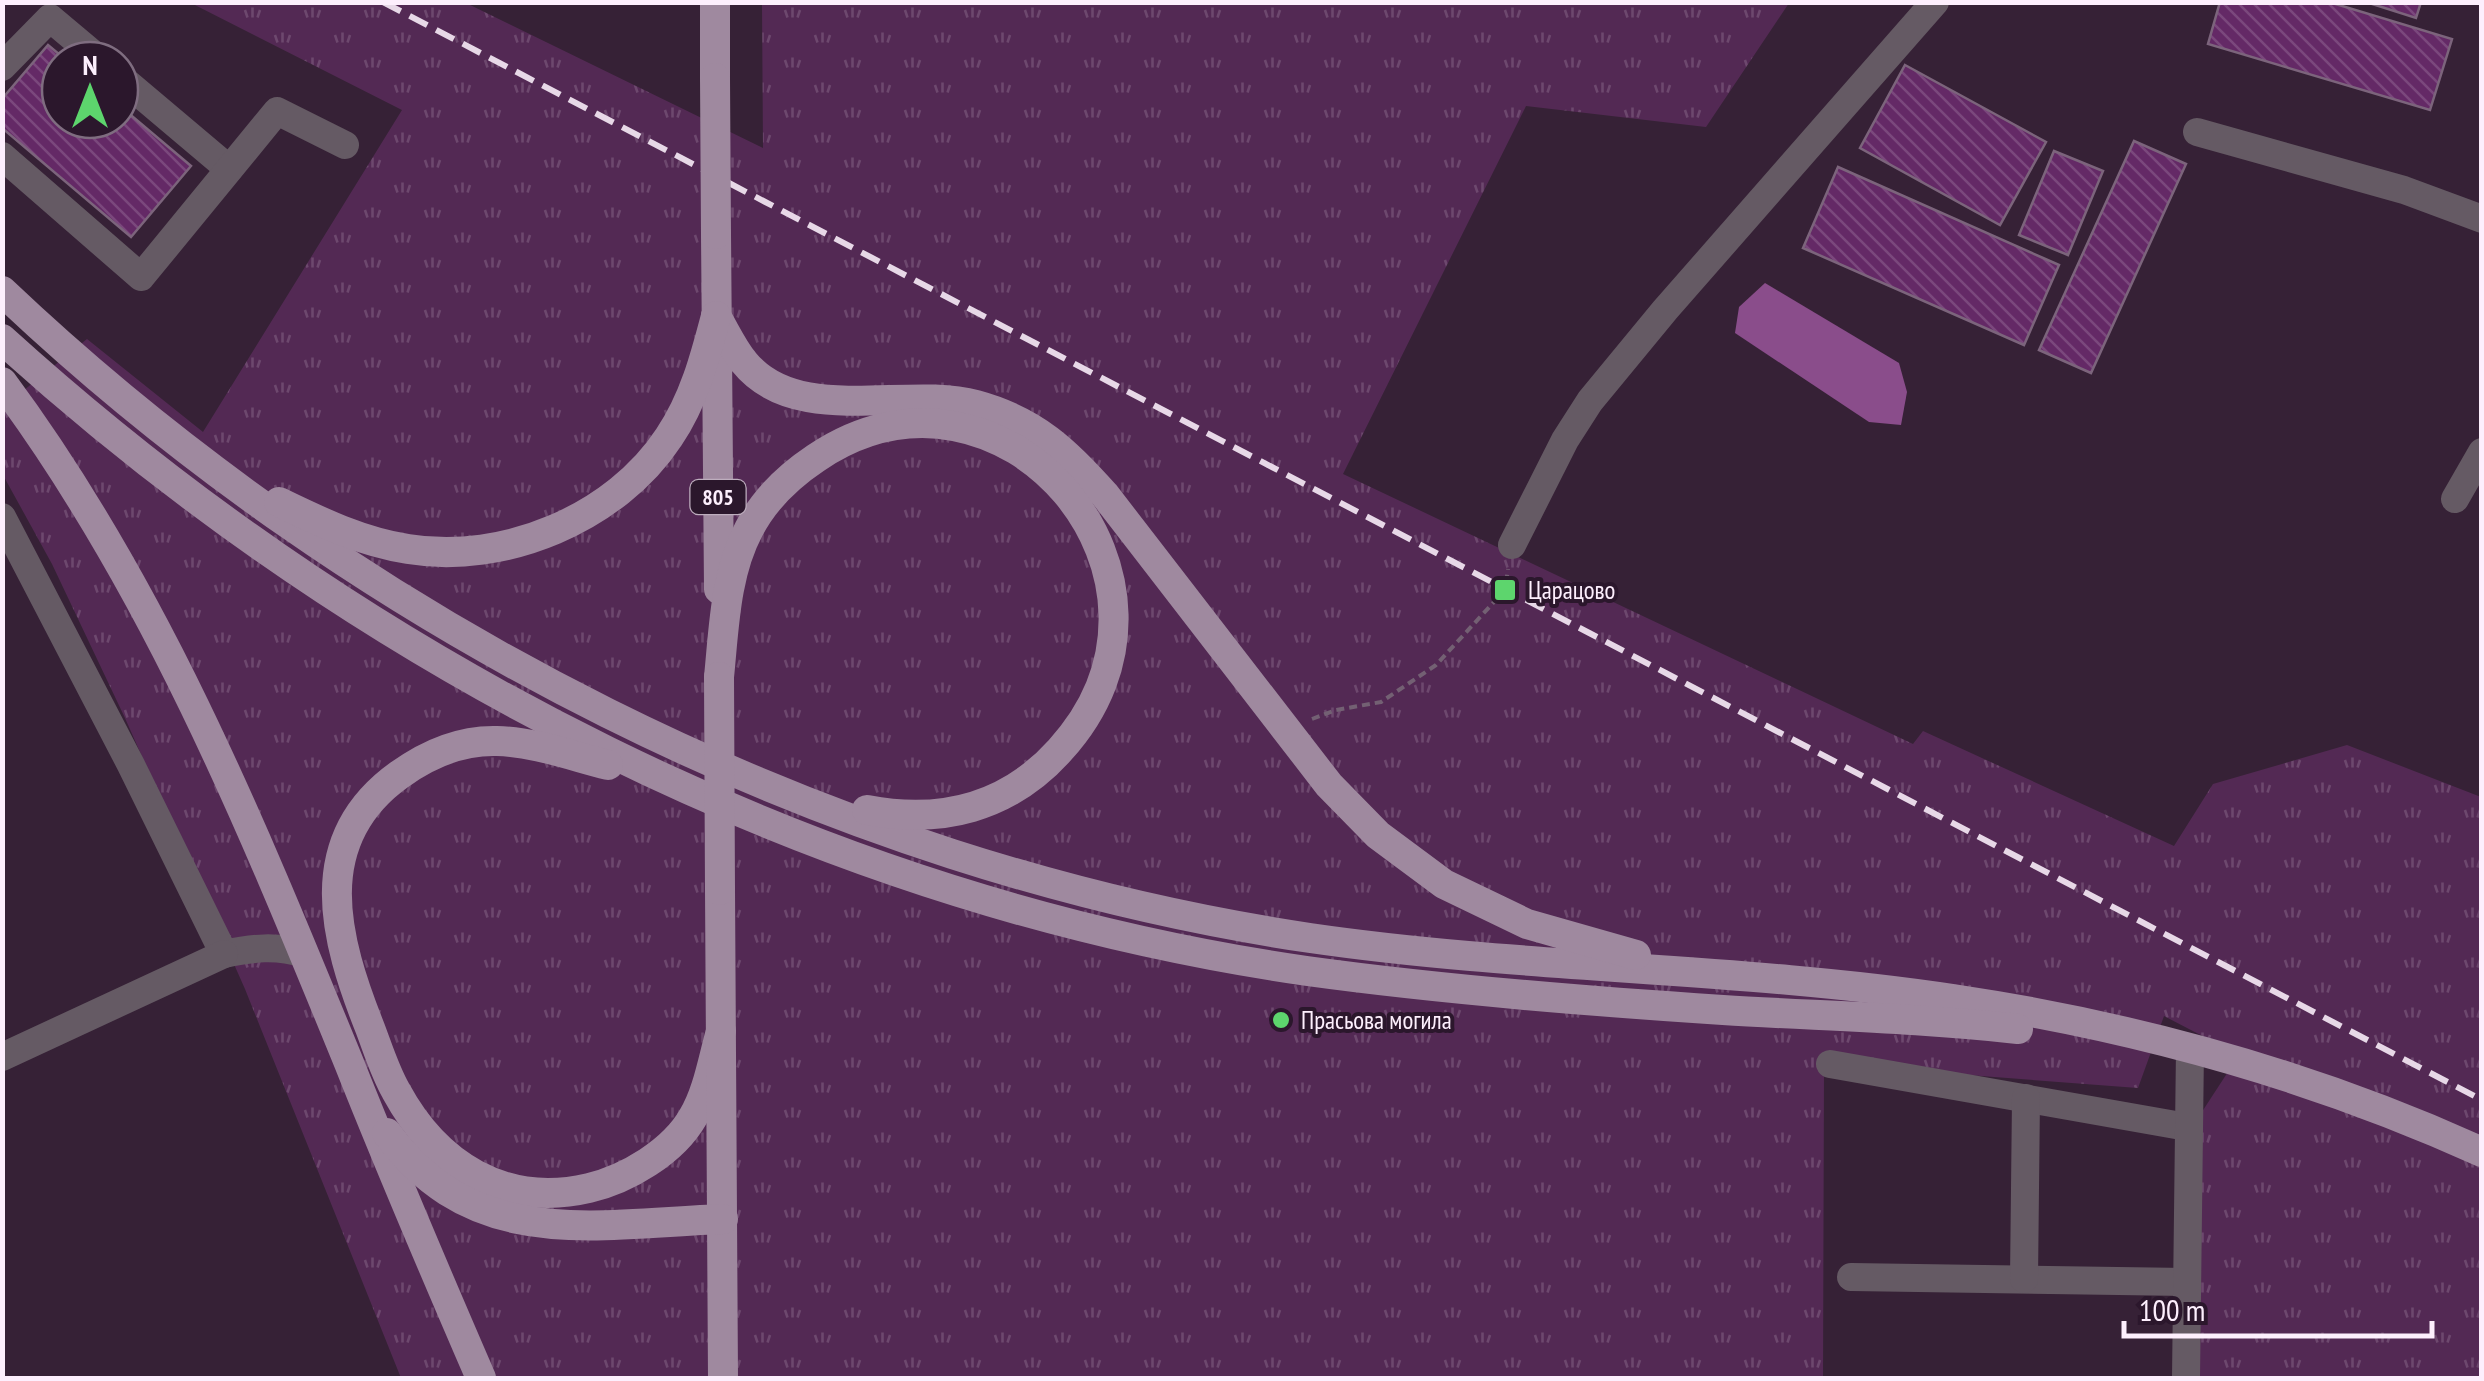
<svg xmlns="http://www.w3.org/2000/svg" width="2484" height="1381" font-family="'PT Sans Narrow',sans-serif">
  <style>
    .grass { fill: url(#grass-tufts) }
    .water { fill: #8a4d8b }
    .building { fill: url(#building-back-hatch); stroke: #7c647c; stroke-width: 2.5 }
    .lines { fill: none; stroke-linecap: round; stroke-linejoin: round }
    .path { stroke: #736073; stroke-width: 4; stroke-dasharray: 8 5; stroke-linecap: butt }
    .minor { stroke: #655a64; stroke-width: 28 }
    .major { stroke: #9f899f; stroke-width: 30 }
    .rail { stroke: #e7d8e7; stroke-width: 6; stroke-dasharray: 20 10; stroke-linecap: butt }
    .major-bridge { stroke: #9f899f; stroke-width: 30 }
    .poi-dot { fill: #5dd56d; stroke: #2b172c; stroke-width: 4 }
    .labels { text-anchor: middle; stroke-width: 8; stroke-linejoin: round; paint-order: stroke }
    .shield { fill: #2b172c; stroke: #beaebe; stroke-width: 2.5 }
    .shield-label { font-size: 22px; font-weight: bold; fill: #fdeffd }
    .poi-label { font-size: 25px; fill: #fdeffd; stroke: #2b172c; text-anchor: start }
  </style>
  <defs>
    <pattern id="grass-tufts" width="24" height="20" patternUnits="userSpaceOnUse" patternTransform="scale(2.5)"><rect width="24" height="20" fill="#532954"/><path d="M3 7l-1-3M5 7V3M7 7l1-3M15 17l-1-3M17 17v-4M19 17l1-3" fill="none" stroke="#6d486e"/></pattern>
    <pattern id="building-back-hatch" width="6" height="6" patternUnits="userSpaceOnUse" patternTransform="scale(2.5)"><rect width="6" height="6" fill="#642966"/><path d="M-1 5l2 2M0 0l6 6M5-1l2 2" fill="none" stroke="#7b487d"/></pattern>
  </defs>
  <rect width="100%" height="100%" fill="#362136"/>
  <!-- grass -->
  <path class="grass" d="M 191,3 L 466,3 L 763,148 L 762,3 L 1789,3 L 1706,127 L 1526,106 L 1343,474 L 1913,744 L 1923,731 L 2174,846 L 2213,784 L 2347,745 L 2481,797 L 2481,1378 L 2195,1378 L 2196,1121 L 2239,1055 L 2164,1016 L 2138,1088 L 1824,1064 L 1823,1378 L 401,1378 L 245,989 L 125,718 L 52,564 L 3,475 L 2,408 L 87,339 L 203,432 L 402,110 Z"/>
  <!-- water -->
  <path class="water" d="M 1765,283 L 1899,363 L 1907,392 L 1901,425 L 1869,422 L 1735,333 L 1739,307 Z"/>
  <!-- building -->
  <g class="building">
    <path d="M 2220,2 L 2329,2 L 2452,39 L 2430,110 L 2208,44 Z"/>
    <path d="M 2366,2 L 2421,2 L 2416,18 Z"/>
    <path d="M 48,45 L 66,60 L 60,60 L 60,120 L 120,120 L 120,106 L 191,166 L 131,237 L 2,128 L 2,99 Z"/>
    <path d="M 1905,65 L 2046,142 L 2000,225 L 1860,148 Z"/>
    <path d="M 2134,141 L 2186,164 L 2091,373 L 2039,350 Z"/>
    <path d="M 2054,151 L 2103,171 L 2068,255 L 2019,235 Z"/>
    <path d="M 1838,167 L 2059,265 L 2024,345 L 1803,248 Z"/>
  </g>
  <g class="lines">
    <!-- path -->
    <path class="path" d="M 1312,719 L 1336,710 L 1381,702 L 1436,665 L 1505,590 L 1508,569"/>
    <!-- minor -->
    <g class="minor">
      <path d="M 2,67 L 50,18 L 100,60"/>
      <path d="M 120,77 L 229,169"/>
      <path d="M 2197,132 L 2404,190 L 2482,219"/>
      <path d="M 2,156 L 141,277 L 277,111 L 345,145"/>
      <path d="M 2455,499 L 2482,452"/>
      <path d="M 2,517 L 131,765 L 224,954 C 252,948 277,945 304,954"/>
      <path d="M 1512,545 L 1565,440 L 1590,401 L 1665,310 L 1935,2"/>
      <path d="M 2,1057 L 224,954"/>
      <path d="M 1830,1064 L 2187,1127"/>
      <path d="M 1851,1277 L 2187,1282"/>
      <path d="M 2024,1279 L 2026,1098"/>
      <path d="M 2186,1378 L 2190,1048"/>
    </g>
    <!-- major -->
    <g class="major">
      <path d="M 715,2 L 715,78"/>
      <path d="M 716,234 L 719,589"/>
      <path d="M 2,291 C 354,625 829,867 1310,938 C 1523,969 1740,967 1953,999 C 2134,1026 2314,1076 2482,1152"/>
      <path d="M 716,316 C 725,331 733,349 744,362 C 796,427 906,386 976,405 C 1035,421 1067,452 1105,495 L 1329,785 L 1378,835 L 1444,884 L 1527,924 L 1636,955"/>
      <path d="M 2,339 C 364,667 822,901 1307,971 C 1445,990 1584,1001 1723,1010 C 1821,1016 1920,1018 2018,1029"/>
      <path d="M 2,382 C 156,589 252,826 349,1063 C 391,1169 436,1274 481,1378"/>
      <path d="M 279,502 C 320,522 362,542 408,549 C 504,565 616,518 669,437 C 694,400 705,358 716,316"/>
      <path d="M 719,677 C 724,628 725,574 749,529 C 764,500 789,476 816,458 C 1003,331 1215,580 1060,750 C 1008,808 941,824 867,810"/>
      <path d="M 608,765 C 572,756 535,742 497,741 C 461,740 428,754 399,775 C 307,841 335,940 370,1028 C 378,1049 385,1072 396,1091 C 436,1165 504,1208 589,1188 C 627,1179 673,1152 693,1117 C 708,1092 713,1059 721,1031"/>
      <path d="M 720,890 L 723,1378"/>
      <path d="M 387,1133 C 474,1252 594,1224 723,1219"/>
    </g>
    <!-- rail -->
    <path class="rail" d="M 383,2 L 2482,1100"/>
    <!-- major-bridge -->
    <g class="major-bridge">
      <path d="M 715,78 L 716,234"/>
      <path d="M 719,677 L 720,890"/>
    </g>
  </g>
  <!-- markers -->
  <g class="poi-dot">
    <rect x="1493" y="578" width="24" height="24" rx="5"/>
    <circle cx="1281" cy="1020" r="10"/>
  </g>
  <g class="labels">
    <!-- shield labels -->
    <rect class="shield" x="690.5" y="480" width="55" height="34" rx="8"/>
    <g class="shield-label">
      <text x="718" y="505">805</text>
    </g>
    <!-- poi labels -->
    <g class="poi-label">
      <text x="1528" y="599">Царацово</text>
      <text x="1301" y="1029">Прасьова могила</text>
    </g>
  </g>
  <!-- border -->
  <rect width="2484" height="1381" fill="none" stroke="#fdeffd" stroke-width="10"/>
  <!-- north arrow -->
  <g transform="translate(90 90)"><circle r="48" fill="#2b172c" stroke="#7f6d80" stroke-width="2.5"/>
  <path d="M0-8L18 38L0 25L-18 38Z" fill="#5dd56d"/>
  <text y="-15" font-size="28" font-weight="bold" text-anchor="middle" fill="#fdeffd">N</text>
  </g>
  <!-- scale -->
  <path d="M2124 1321v15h308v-15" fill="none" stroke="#fdeffd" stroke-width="5"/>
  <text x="2139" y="1321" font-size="30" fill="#fdeffd" stroke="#2b172c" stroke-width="8" paint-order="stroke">100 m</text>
</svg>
